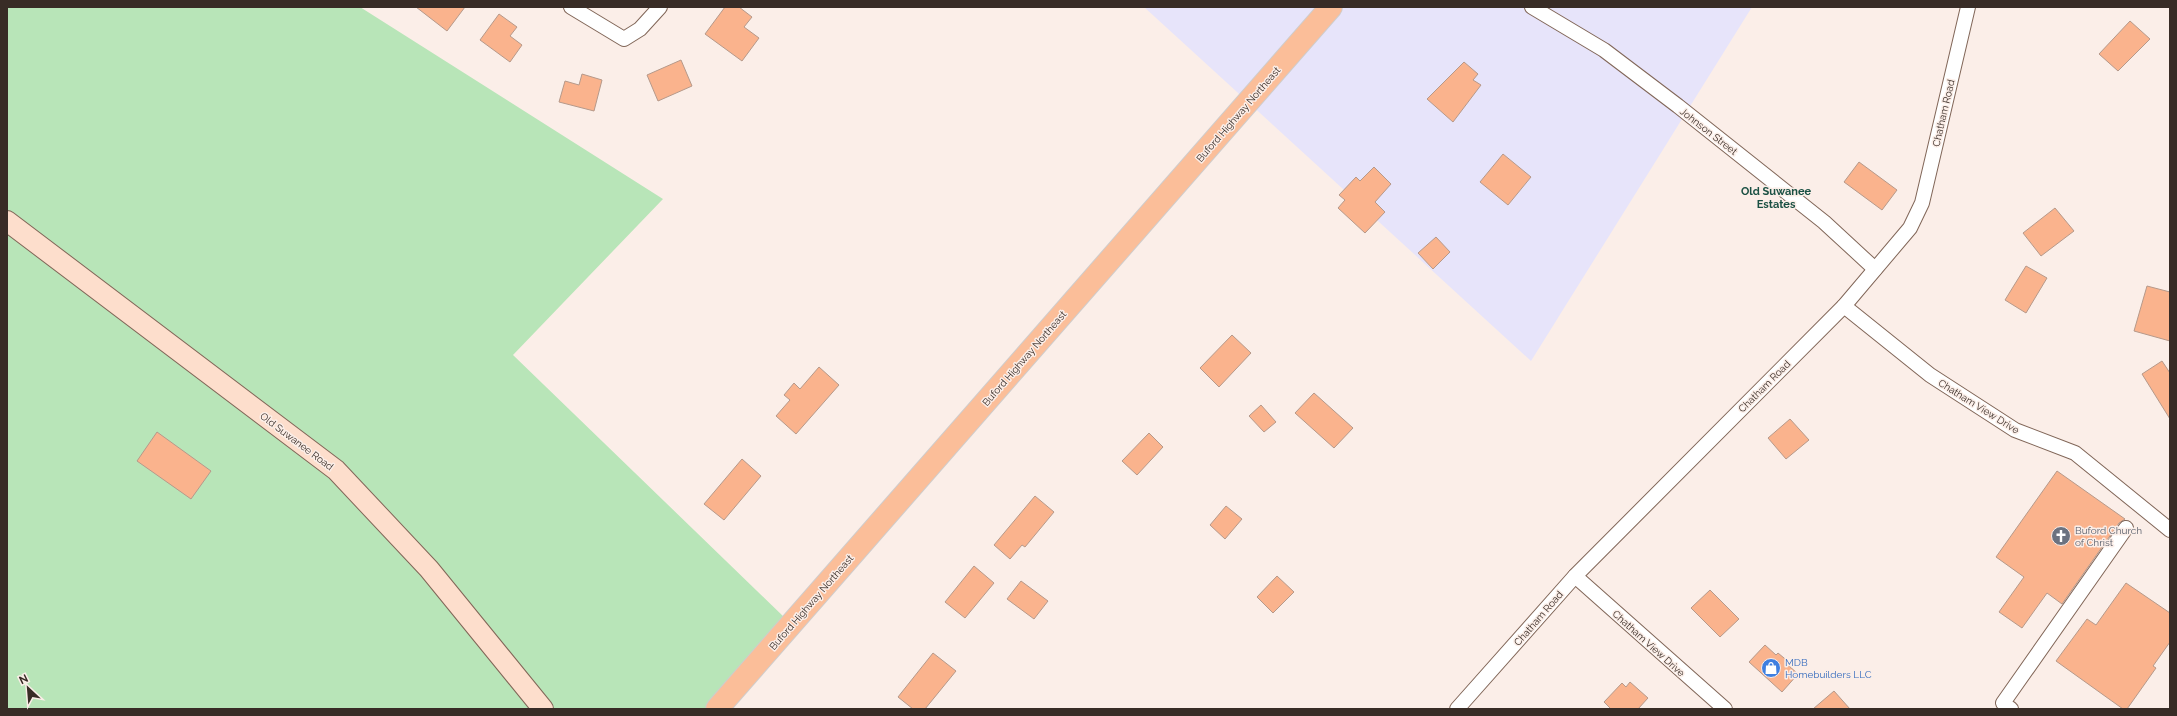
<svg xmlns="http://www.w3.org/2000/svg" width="2177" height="716" font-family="Raleway,sans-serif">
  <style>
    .commercial { fill: #e7e4fa }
    .green { fill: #b8e5b8 }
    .building { fill: #fab38d; stroke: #b6998a }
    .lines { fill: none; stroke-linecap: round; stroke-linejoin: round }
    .street-casing { stroke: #816658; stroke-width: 16 }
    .secondary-casing { stroke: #816658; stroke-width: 22 }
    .primary-casing { stroke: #cfcccb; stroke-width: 24 }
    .street { stroke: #fff; stroke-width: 14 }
    .secondary { stroke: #fddecc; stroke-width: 20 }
    .primary { stroke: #fbbe99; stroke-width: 22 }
    .labels { text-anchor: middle; stroke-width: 3; stroke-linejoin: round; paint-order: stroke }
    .street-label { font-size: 10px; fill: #382c26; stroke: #fbeee8 }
    .worship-label { font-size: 10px; fill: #5b616d; stroke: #fbeee8; text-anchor: start }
    .shop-label { font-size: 10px; fill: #366cbe; stroke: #fbeee8; text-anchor: start }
    .neighbourhood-label { font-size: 11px; font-weight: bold; fill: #1a5043; stroke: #fbeee8 }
  </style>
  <rect width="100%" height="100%" fill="#fbeee8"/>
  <!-- commercial -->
  <path class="commercial" d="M 1144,7 L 1752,7 L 1531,361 Z"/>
  <!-- green -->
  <path class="green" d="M 7,7 L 360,7 L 663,199 L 513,355 L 785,618 L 705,709 L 7,709 Z"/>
  <!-- building -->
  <g class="building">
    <path d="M 416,7 L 465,7 L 447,31 Z"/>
    <path d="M 725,7 L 739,7 L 752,17 L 744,27 L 759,38 L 742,61 L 705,34 Z"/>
    <path d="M 499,14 L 517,27 L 510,36 L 522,45 L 510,62 L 480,40 Z"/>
    <path d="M 2130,21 L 2150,39 L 2118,71 L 2099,54 Z"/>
    <path d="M 681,60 L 692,86 L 658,101 L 647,75 Z"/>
    <path d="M 1464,62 L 1478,74 L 1473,80 L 1481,85 L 1453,122 L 1427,99 Z"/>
    <path d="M 582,74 L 602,80 L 594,111 L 559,102 L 565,81 L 579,85 Z"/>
    <path d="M 1503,154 L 1531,177 L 1508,205 L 1480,182 Z"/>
    <path d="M 1859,162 L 1897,190 L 1882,210 L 1844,182 Z"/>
    <path d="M 1374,167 L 1391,184 L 1375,202 L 1385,212 L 1365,233 L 1338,208 L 1345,200 L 1339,195 L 1356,177 L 1360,181 Z"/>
    <path d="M 2055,208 L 2074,231 L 2041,256 L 2023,233 Z"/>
    <path d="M 1436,237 L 1450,252 L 1433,269 L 1418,253 Z"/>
    <path d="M 2026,266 L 2047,278 L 2026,313 L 2005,300 Z"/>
    <path d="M 2147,286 L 2170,292 L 2170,341 L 2134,331 Z"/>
    <path d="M 1232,335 L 1251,353 L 1219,387 L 1200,368 Z"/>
    <path d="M 2162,361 L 2170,373 L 2170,419 L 2142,374 Z"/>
    <path d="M 819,367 L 839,385 L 796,434 L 776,416 L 790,400 L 784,395 L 794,383 L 800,389 Z"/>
    <path d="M 1314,393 L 1353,428 L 1334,448 L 1295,413 Z"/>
    <path d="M 1261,405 L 1276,422 L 1264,432 L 1249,416 Z"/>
    <path d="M 1790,419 L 1809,440 L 1786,459 L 1768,438 Z"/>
    <path d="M 157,432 L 211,471 L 191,499 L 137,461 Z"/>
    <path d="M 1149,433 L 1163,447 L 1137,475 L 1122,461 Z"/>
    <path d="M 742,459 L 761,476 L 724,520 L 704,504 Z"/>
    <path d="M 2057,471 L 2125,519 L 2119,523 L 2062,604 L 2047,593 L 2022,628 L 1999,612 L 2024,577 L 1996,557 Z"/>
    <path d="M 1035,496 L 1054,512 L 1025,547 L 1022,545 L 1010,559 L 994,545 Z"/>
    <path d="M 1226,506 L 1242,519 L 1225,539 L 1210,525 Z"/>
    <path d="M 974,566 L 994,583 L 965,618 L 945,602 Z"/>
    <path d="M 1277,576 L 1294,592 L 1273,613 L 1257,597 Z"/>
    <path d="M 1021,581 L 1048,601 L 1034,619 L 1007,599 Z"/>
    <path d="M 2126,583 L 2170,613 L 2170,642 L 2153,666 L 2156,668 L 2127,709 L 2123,709 L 2056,661 L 2087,619 L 2096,625 Z"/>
    <path d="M 1710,590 L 1739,619 L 1720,637 L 1691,608 Z"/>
    <path d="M 1765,645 L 1776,655 L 1778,653 L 1790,663 L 1788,665 L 1798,674 L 1782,692 L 1749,662 Z"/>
    <path d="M 933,653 L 956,671 L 925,709 L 913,709 L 898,697 Z"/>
    <path d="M 1630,682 L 1648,698 L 1638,709 L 1611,709 L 1604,702 L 1622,683 L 1626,687 Z"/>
    <path d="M 1834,691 L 1850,709 L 1813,709 Z"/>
  </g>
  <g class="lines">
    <defs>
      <g id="street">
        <path d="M 571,7 L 624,39 L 640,29 L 660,7"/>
        <path d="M 1532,7 L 1604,50 L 1678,106 L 1824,222 L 1875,269"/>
        <path d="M 1844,306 L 1930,375 L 2015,430 L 2075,453 L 2170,530"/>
        <path d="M 1575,576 L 1725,709"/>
        <path d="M 1457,709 L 1575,576 L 1844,306 L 1910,228 L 1922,203 L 1968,7"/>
        <path d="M 2011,709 L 2003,703 L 2126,528"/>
      </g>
      <path id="secondary" d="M 7,221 L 336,470 L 429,569 L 543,709"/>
      <path id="primary" d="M 717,709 L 1331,7"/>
    </defs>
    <!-- street casing -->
    <use href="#street" class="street-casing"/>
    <!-- secondary casing -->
    <use href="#secondary" class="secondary-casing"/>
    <!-- primary casing -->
    <use href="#primary" class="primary-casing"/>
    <!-- street -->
    <use href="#street" class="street"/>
    <!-- secondary -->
    <use href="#secondary" class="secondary"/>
    <!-- primary -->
    <use href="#primary" class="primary"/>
  </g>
  <!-- icons -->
  <defs>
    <symbol id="church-disc" viewBox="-11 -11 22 22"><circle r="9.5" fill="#6b7280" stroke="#fbeee8"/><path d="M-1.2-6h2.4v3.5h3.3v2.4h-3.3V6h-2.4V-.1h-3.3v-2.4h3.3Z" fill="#fff"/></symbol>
    <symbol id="shop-disc" viewBox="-11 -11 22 22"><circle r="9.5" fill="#3f7fe0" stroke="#fbeee8"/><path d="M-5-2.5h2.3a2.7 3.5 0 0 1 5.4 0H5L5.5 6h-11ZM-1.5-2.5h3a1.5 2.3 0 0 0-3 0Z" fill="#fff"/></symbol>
  </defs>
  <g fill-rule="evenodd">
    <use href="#church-disc" x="2050" y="525" width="22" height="22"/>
    <use href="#shop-disc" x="1760" y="657" width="22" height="22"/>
  </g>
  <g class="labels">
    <!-- street labels -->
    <g class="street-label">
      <text transform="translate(1943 113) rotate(-77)" y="4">Chatham Road</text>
      <text transform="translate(1238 114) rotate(-49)" y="4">Buford Highway Northeast</text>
      <text transform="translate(1709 131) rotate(38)" y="4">Johnson Street</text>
      <text transform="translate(1024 358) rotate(-49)" y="4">Buford Highway Northeast</text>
      <text transform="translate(1764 386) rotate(-45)" y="4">Chatham Road</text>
      <text transform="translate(1979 406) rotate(32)" y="4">Chatham View Drive</text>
      <text transform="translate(297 441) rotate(37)" y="4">Old Suwanee Road</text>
      <text transform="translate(811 602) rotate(-49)" y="4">Buford Highway Northeast</text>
      <text transform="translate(1538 618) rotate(-49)" y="4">Chatham Road</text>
      <text transform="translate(1649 643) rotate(42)" y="4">Chatham View Drive</text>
    </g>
    <!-- worship labels -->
    <g class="worship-label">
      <text x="2075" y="534">Buford Church<tspan x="2075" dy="12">of Christ</tspan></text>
    </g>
    <!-- shop labels -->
    <g class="shop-label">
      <text x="1785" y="666">MDB<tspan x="1785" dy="12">Homebuilders LLC</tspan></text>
    </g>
    <!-- neighbourhood labels -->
    <g class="neighbourhood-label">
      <text x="1776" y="195">Old Suwanee<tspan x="1776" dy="13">Estates</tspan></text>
    </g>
  </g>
  <!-- border -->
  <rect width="2177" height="716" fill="none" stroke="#382c26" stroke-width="16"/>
  <!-- north arrow -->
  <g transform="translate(28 688) rotate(334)" stroke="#fbeee8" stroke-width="3" paint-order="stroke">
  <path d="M0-3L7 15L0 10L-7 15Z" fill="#382c26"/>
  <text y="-6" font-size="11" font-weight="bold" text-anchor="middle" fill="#382c26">N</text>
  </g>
</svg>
